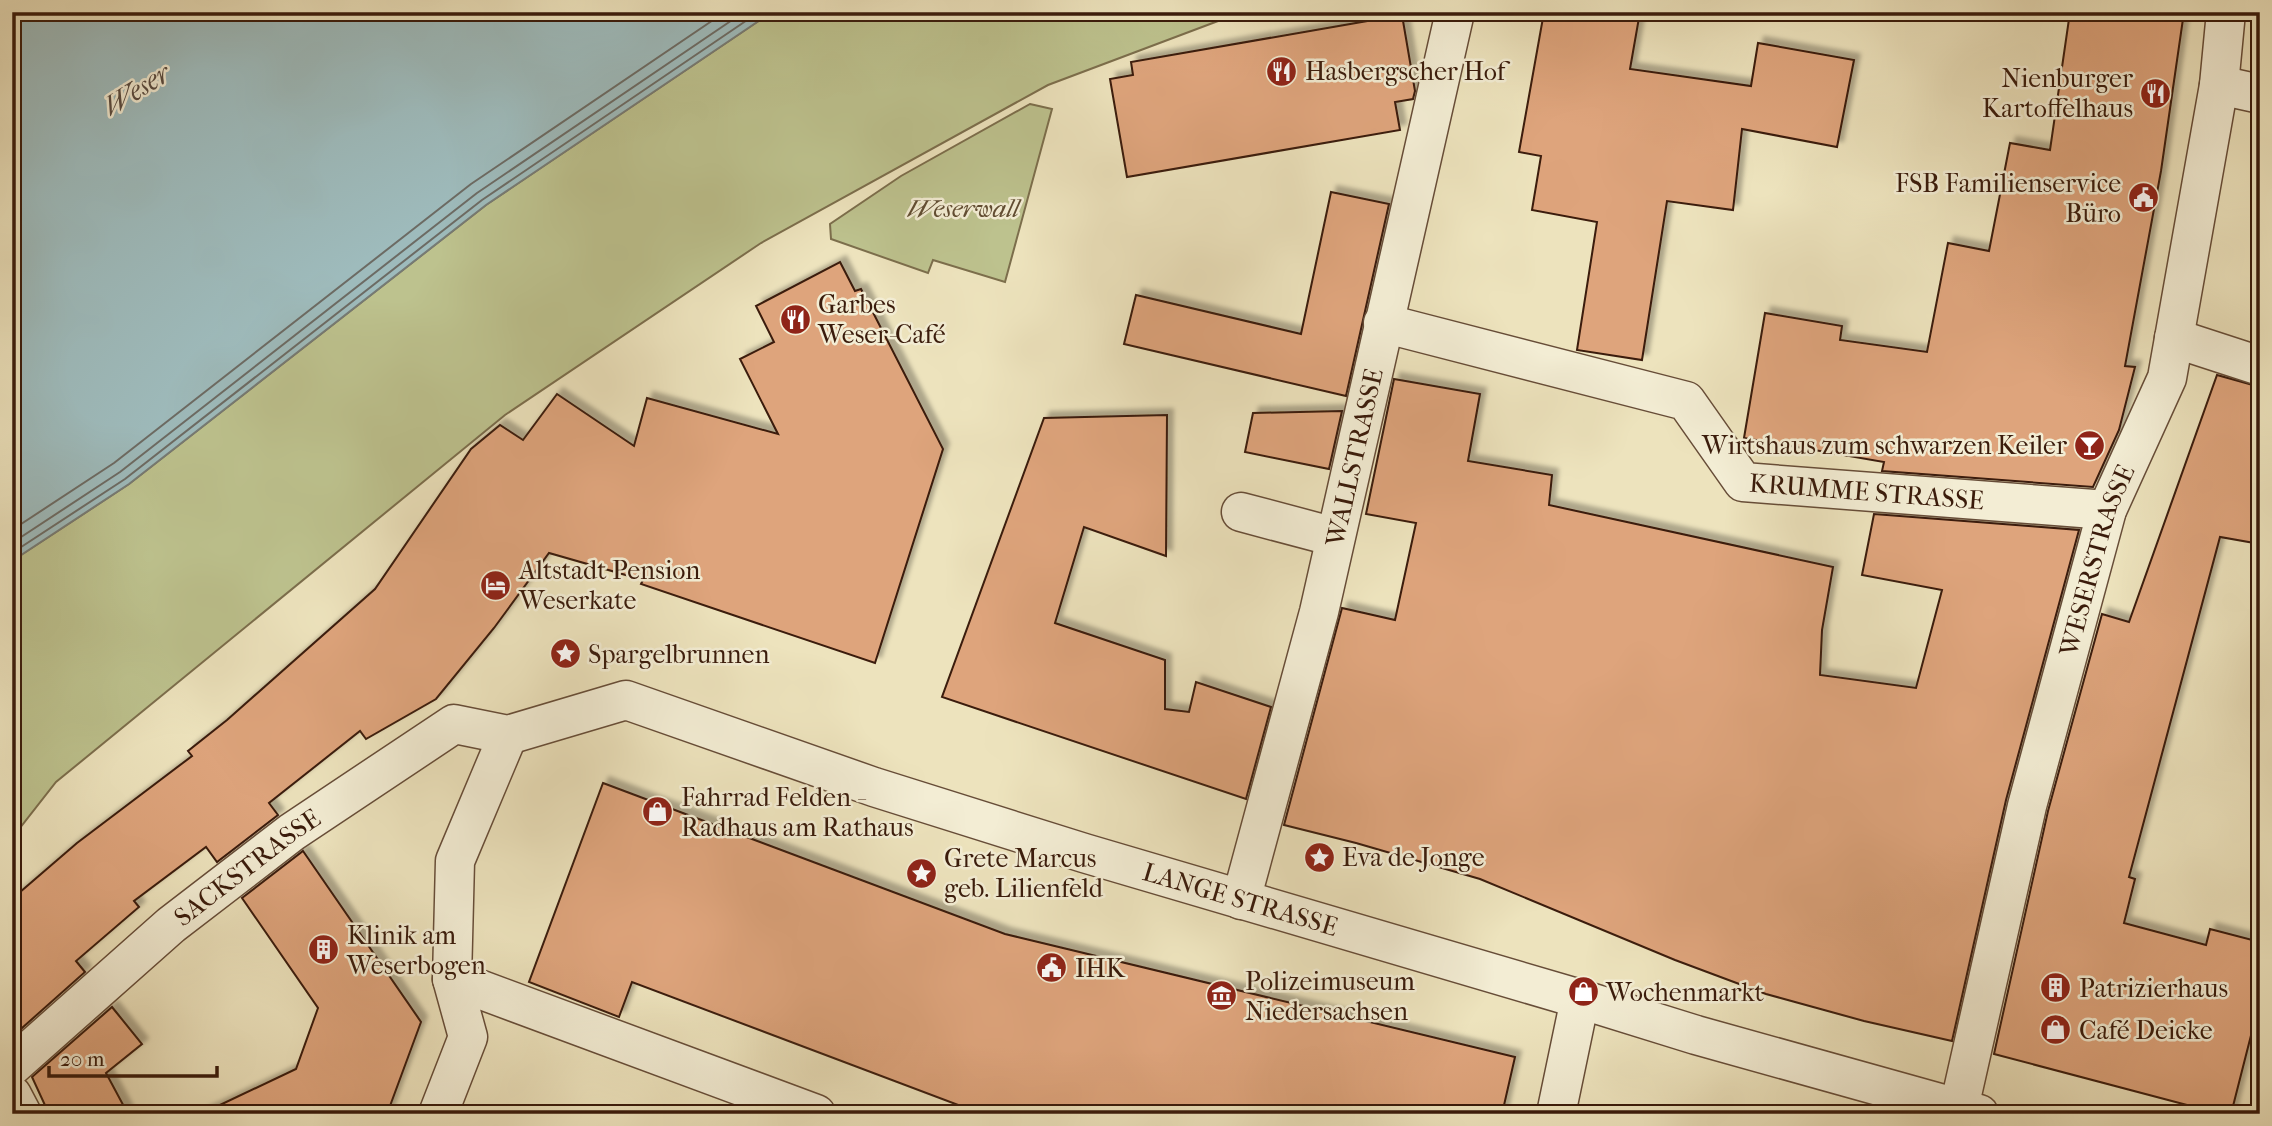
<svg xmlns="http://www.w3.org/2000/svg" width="2272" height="1126" font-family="'IM FELL French Canon',serif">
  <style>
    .green { fill: #bdc28e; stroke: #7c6e4c; stroke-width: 2 }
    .water { fill: #9ebbbc; stroke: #767b75; stroke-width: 2 }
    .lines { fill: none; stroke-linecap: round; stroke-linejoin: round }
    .shore { stroke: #6c6b64; stroke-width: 2 }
    .building { fill: #dea47b; stroke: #3a1b0b; stroke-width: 2; filter: url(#shadow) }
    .minor-casing { stroke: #674d38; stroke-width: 41 }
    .minor { stroke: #f3edd4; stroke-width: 38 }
    .labels { text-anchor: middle; stroke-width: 5; stroke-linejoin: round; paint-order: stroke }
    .poi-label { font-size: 26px; fill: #3a1b0b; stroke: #f3edd4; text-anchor: start }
    .park-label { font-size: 26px; font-style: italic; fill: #614d32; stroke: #f3edd4 }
    .street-label { font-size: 26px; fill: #3a1b0b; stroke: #f3edd4 }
    .water-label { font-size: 28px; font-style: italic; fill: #584b40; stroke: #f3edd4 }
  </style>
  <defs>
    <filter id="shadow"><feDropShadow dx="6" dy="-6" stdDeviation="2" flood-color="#0004"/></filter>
  </defs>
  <rect width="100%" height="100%" fill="#ede3bd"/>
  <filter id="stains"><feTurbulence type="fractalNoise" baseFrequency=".00286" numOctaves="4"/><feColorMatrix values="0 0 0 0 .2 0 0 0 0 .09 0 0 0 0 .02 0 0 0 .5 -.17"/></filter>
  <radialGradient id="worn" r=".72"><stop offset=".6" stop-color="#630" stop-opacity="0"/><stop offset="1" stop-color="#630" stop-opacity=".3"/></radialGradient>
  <!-- green -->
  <g class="green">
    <path d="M 772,12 L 1242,12 L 1048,85 L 761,243 L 505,415 L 56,782 L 12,838 L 12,561 L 129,484 L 486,205 Z"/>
    <path d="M 1030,104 L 1052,109 L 1005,282 L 933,260 L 928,273 L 831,239 L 830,224 L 901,176 Z"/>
  </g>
  <!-- water -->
  <path class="water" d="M 12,12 L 772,12 L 486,205 L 129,484 L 12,561 Z"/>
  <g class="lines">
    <!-- shore -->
    <g class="shore">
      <path d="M 12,530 L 114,463 L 471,184 L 725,12"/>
      <path d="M 12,543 L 120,472 L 477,193 L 744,12"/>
      <path d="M 12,553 L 125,479 L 482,200 L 759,12"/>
    </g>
  </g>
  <!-- building -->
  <g class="building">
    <path d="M 1544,12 L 1640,12 L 1630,69 L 1751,86 L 1758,43 L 1854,60 L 1837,147 L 1742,129 L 1733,210 L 1667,201 L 1642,360 L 1577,350 L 1597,222 L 1532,210 L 1541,156 L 1519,152 Z"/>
    <path d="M 2070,12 L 2184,12 L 2161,171 L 2125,366 L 2135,367 L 2119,430 L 2093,487 L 1882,471 L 1884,462 L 1744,438 L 1765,313 L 1842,326 L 1840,340 L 1927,352 L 1948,243 L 1989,251 L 2010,143 L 2050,150 Z"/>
    <path d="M 1402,15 L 1415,91 L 1413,99 L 1395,102 L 1400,130 L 1127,177 L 1110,79 L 1133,75 L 1131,62 Z"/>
    <path d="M 1331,192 L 1389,204 L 1346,396 L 1124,344 L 1136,295 L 1301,334 Z"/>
    <path d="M 840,262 L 855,291 L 861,289 L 943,449 L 875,663 L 641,584 L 643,580 L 549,553 L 494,628 L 436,699 L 366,739 L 360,731 L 269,803 L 278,815 L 217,862 L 206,847 L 134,901 L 139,907 L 76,961 L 85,972 L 13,1036 L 12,899 L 77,843 L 192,756 L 188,751 L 227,720 L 375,589 L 471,449 L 500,425 L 523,440 L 557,394 L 634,446 L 647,398 L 778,434 L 740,359 L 774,342 L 756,306 Z"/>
    <path d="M 2217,375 L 2260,387 L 2260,544 L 2220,537 L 2129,877 L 2135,879 L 2124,923 L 2206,945 L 2210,929 L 2260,942 L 2260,1000 L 2231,1114 L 2221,1114 L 1994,1054 L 2048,811 L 2102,614 L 2129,622 Z"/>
    <path d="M 1394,379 L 1480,394 L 1468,461 L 1552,475 L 1549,505 L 1833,567 L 1822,630 L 1820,675 L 1916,688 L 1942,590 L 1862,575 L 1874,514 L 2079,530 L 2006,800 L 1952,1041 L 1864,1021 L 1766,994 L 1675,960 L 1480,879 L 1356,843 L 1284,825 L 1342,608 L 1395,620 L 1416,523 L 1366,514 Z"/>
    <path d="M 1342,411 L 1329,469 L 1245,452 L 1253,413 Z"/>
    <path d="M 1167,415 L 1166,556 L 1084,527 L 1055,623 L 1165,660 L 1165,709 L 1189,712 L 1196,682 L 1271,707 L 1246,799 L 942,697 L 1044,418 Z"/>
    <path d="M 603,783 L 1005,934 L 1515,1057 L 1502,1114 L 982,1114 L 632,982 L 619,1017 L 529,982 Z"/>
    <path d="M 303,851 L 421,1022 L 387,1114 L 201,1114 L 296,1069 L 318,1008 L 242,898 Z"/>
    <path d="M 112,1007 L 142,1044 L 106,1073 L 128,1114 L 49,1114 L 32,1077 Z"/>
  </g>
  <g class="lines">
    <defs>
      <g id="minor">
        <path d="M 2219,85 L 2260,94"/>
        <path id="s1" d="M 1383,323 L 1686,401 L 1743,482 L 2107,510"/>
        <path d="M 2174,338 L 2260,366"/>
        <path d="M 1241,512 L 1335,537"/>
        <path id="s2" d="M 1241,900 L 1319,612 L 1455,12"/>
        <path d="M 452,979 L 816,1114"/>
        <path id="s3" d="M 12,1066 L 171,925 L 292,832 L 454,724 L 508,735 L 626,700 L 874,787 L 1084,853 L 1580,999 L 1696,1035 L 1979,1114"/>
        <path d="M 12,1095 L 22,1114"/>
        <path id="s4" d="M 1959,1108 L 2027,806 L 2107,510 L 2167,378 L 2219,85 L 2226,12"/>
        <path d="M 438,1114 L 468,1037 L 452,979 L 455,861 L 508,735"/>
        <path d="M 1556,1114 L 1580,999"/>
      </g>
    </defs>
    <!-- minor casing -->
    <use href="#minor" class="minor-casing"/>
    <!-- minor -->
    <use href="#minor" class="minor"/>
  </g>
  <!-- icons -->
  <defs>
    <symbol id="restaurant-disc" viewBox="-11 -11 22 22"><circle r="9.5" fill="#8f2418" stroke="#f3edd4"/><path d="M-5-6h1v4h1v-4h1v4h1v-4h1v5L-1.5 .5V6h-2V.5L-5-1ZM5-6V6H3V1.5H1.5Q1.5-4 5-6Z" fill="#fff"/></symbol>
    <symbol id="civic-disc" viewBox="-11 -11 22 22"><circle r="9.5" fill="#8f2418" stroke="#f3edd4"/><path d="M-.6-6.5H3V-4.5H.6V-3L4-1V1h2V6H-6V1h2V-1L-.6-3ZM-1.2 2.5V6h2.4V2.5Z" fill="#fff"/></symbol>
    <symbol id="bar-disc" viewBox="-11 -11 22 22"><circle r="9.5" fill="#8f2418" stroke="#f3edd4"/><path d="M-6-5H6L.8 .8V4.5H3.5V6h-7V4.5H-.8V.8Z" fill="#fff"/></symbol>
    <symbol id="hotel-disc" viewBox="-11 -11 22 22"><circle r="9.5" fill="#8f2418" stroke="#f3edd4"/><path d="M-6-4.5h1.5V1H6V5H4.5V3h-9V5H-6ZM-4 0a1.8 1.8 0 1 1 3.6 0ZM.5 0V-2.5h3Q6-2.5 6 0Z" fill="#fff"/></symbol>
    <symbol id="sight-disc" viewBox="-11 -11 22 22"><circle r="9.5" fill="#8f2418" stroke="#f3edd4"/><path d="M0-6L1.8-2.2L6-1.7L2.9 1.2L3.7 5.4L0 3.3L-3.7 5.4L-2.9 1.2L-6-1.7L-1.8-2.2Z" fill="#fff"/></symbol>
    <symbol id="shop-disc" viewBox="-11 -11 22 22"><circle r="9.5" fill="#8f2418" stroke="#f3edd4"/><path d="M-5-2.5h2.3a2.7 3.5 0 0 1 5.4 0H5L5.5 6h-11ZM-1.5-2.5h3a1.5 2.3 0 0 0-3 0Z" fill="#fff"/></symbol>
    <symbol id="building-disc" viewBox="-11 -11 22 22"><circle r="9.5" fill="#8f2418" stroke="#f3edd4"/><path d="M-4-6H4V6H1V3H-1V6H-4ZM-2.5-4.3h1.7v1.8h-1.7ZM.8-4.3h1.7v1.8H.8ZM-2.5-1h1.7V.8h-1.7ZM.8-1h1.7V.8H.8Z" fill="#fff"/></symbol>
    <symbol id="museum-disc" viewBox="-11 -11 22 22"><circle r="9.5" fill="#8f2418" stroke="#f3edd4"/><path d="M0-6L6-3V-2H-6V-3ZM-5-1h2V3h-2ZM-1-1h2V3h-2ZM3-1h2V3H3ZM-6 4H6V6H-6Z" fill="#fff"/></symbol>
  </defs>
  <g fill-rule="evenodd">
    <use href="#restaurant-disc" x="1264" y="54" width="35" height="35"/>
    <use href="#restaurant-disc" x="2138" y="76" width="35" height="35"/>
    <use href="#civic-disc" x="2126" y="180" width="35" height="35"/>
    <use href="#restaurant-disc" x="778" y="302" width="35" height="35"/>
    <use href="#bar-disc" x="2072" y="428" width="35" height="35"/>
    <use href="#hotel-disc" x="478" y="568" width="35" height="35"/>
    <use href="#sight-disc" x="548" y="636" width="35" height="35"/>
    <use href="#shop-disc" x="640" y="794" width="35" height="35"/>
    <use href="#sight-disc" x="1302" y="840" width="35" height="35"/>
    <use href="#sight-disc" x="904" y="856" width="35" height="35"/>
    <use href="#building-disc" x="306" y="932" width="35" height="35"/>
    <use href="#civic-disc" x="1034" y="950" width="35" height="35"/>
    <use href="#building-disc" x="2038" y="970" width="35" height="35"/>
    <use href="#shop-disc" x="1566" y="974" width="35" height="35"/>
    <use href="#museum-disc" x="1204" y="978" width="35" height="35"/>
    <use href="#shop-disc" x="2038" y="1012" width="35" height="35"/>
  </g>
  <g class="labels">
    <!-- poi labels -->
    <g class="poi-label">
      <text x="1305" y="80">Hasbergscher Hof</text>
      <text x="2133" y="87" text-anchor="end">Nienburger<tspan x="2133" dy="30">Kartoffelhaus</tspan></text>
      <text x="2121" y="192" text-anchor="end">FSB Familienservice<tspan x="2121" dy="30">Büro</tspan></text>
      <text x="818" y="313">Garbes<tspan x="818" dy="30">Weser-Café</tspan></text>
      <text x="2067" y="454" text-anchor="end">Wirtshaus zum schwarzen Keiler</text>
      <text x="519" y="579">Altstadt Pension<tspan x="519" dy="30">Weserkate</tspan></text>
      <text x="588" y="663">Spargelbrunnen</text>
      <text x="681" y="806">Fahrrad Felden -<tspan x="681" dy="30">Radhaus am Rathaus</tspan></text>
      <text x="1342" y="866">Eva de Jonge</text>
      <text x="944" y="867">Grete Marcus<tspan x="944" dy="30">geb. Lilienfeld</tspan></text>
      <text x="347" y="944">Klinik am<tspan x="347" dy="30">Weserbogen</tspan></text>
      <text x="1075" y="977">IHK</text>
      <text x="1245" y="990">Polizeimuseum<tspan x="1245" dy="30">Niedersachsen</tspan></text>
      <text x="2079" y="997">Patrizierhaus</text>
      <text x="1606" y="1001">Wochenmarkt</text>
      <text x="2079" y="1039">Café Deicke</text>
    </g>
    <!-- park labels -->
    <g class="park-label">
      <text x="963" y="217">Weserwall</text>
    </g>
    <!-- street labels -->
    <g class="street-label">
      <text dy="9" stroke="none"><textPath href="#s2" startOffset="457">WALLSTRASSE</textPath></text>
      <text dy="9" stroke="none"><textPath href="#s1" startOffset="536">KRUMME STRASSE</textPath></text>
      <text dy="9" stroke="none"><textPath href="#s4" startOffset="565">WESERSTRASSE</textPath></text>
      <text dy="9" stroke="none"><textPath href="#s3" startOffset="308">SACKSTRASSE</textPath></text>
      <text dy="9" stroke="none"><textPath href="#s3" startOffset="1384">LANGE STRASSE</textPath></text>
    </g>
    <!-- water labels -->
    <g class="water-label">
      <text transform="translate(136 89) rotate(-32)" y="10">Weser</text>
    </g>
  </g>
  <!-- margin -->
  <rect width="2272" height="1126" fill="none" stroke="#ede3bd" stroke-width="42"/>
  <rect x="14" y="14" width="2244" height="1098" fill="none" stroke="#3a1b0b" stroke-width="3.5"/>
  <rect x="21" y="21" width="2230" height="1084" fill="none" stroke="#3a1b0b" stroke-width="2"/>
  <!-- scale -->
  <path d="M49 1066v10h168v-10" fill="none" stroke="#3a1b0b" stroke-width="3.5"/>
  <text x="60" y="1066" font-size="21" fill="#3a1b0b" stroke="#f3edd4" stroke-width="5" paint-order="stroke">20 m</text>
  <rect width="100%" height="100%" filter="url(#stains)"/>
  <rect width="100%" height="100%" fill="url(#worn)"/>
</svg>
